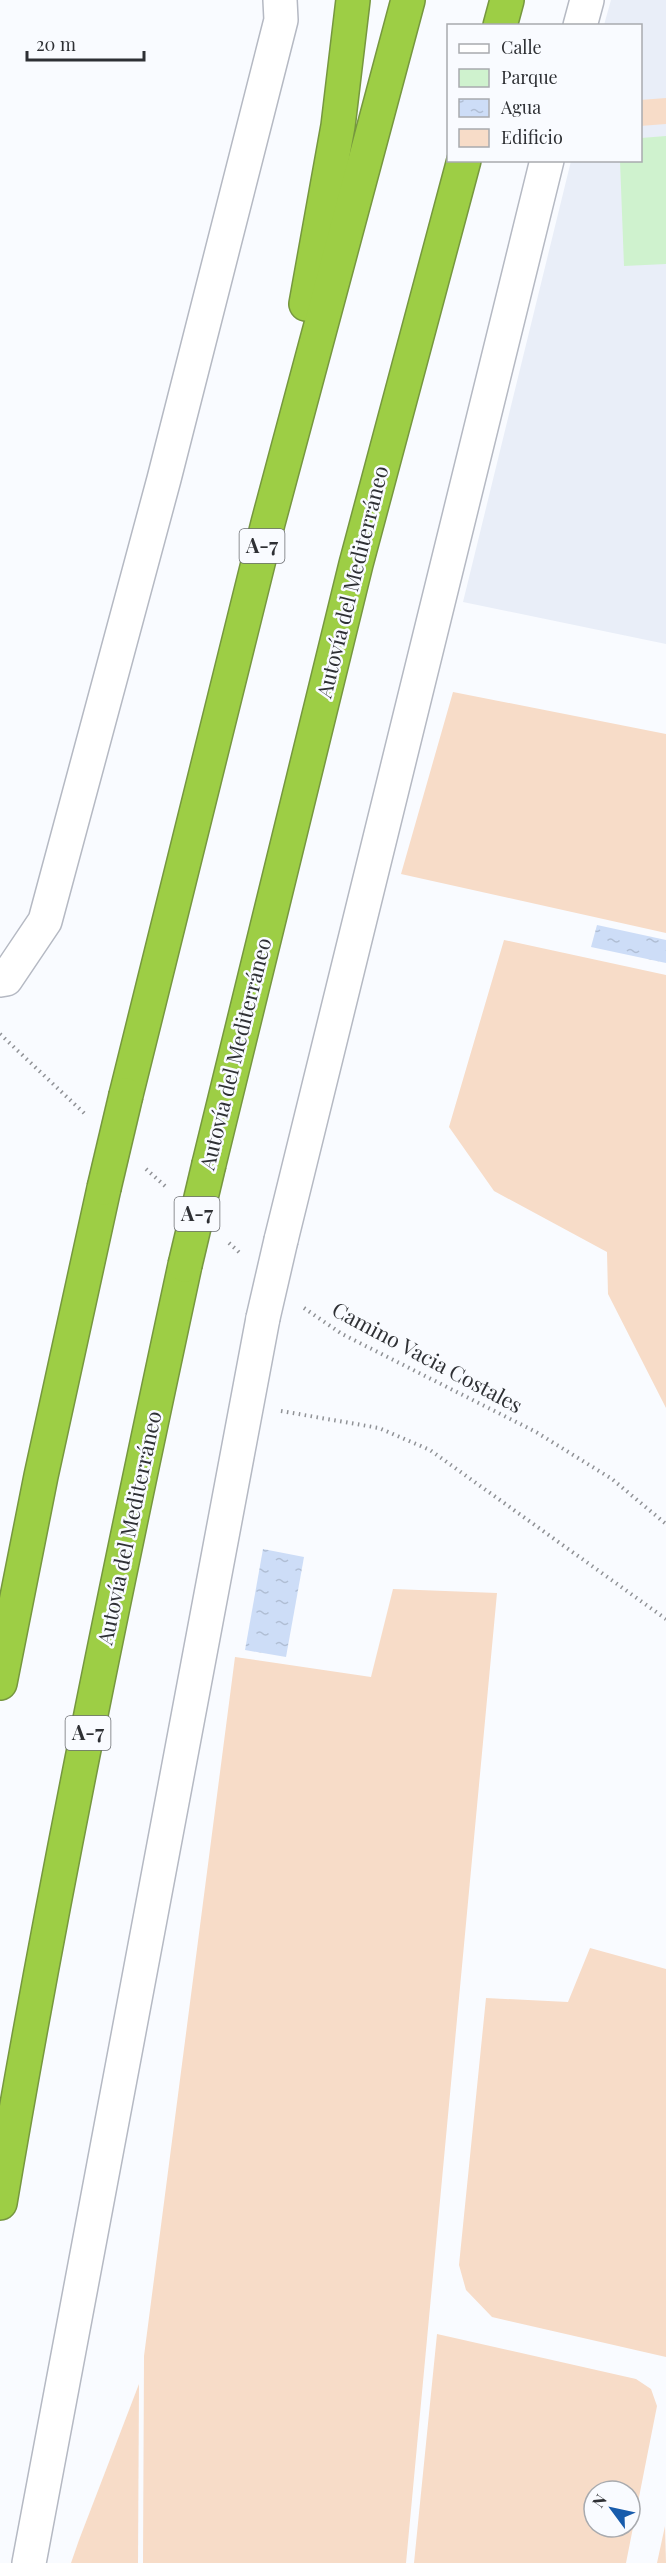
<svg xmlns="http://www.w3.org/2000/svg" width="666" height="2563" font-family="'Playfair Display',serif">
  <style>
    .built { fill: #e9eef8 }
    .green { fill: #cff2ce }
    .water { fill: url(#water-ripples) }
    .building { fill: #f7dcc8; fill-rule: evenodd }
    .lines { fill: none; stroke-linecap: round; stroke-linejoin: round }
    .street-casing { stroke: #b5b9c3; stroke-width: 36 }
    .highway-casing { stroke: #76973f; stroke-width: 36 }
    .path { stroke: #909296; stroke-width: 4; stroke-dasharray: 1.5 4.5; stroke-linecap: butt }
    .street { stroke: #fff; stroke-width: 33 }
    .highway { stroke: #9dce45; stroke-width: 33 }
    .street-bridge-casing { stroke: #b5b9c3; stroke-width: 36; stroke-linecap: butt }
    .highway-bridge-casing { stroke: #76973f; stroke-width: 36; stroke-linecap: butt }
    .street-bridge { stroke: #fff; stroke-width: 33 }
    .highway-bridge { stroke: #9dce45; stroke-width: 33 }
    .labels { text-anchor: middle; stroke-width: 5; stroke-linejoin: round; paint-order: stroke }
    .shield { fill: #f9fbff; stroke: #6b6d71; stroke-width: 1.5 }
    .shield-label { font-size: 20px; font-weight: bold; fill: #2e3034 }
    .street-label { font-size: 21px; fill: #2e3034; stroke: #f9fbff }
  </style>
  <defs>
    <pattern id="water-ripples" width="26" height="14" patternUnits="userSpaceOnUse" patternTransform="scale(1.5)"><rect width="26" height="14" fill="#cdddf7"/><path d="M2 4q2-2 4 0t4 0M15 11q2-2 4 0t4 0" fill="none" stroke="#b0bed4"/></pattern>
  </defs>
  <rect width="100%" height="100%" fill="#f9fbff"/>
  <!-- built -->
  <path class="built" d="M 611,0 L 666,0 L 666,644 L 463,602 L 571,161 L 640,160 L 640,26 L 604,25 Z"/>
  <!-- green -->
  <path class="green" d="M 666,136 L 666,264 L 624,266 L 620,161 L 640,160 L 641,138 Z"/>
  <!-- water -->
  <g class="water">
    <path d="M 597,925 L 666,940 L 666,963 L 591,947 Z"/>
    <path d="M 263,1549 L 304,1557 L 286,1657 L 245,1650 Z"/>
  </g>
  <!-- building -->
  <g class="building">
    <path d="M 666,98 L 666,124 L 640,126 L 640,100 Z"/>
    <path d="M 453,692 L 666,734 L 666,933 L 401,874 Z"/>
    <path d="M 504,940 L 666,975 L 666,1408 L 608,1294 L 607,1252 L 494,1191 L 449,1127 Z"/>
    <path d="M 393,1589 L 497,1593 L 406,2563 L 143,2563 L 144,2356 L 235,1657 L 371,1677 Z"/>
    <path d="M 590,1948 L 666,1969 L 666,2357 L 492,2317 L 466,2290 L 459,2265 L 486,1998 L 568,2002 Z"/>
    <path d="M 437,2334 L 636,2379 L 651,2389 L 657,2406 L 626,2563 L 414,2563 ZM 594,2491 L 630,2491 L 630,2527 L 594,2527 Z"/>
    <path d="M 139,2384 L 138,2563 L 71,2563 L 79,2540 Z"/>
    <path d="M 665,2526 L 666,2563 L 657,2563 Z"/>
  </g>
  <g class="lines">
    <defs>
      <g id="street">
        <path d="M 580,26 L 587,0"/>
        <path d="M 0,980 L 6,979 L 45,921 L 164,479 L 281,20 L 280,0"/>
        <path d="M 281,1240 L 547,160"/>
        <path d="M 29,2563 L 263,1318"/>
      </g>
      <g id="highway">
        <path d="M 500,26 L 507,0"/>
        <path d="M 306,304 L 338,126 L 353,0"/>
        <path d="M 126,1095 L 268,523 L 408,0"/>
        <path d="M 209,1164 L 356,564 L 464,160"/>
        <path d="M 0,1683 L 41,1476 L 104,1188"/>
        <path d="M 0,2203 C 53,1889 118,1576 185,1265"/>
      </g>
    </defs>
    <!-- street casing -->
    <use href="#street" class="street-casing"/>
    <!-- highway casing -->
    <use href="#highway" class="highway-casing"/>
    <!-- path -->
    <g class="path">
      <path d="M 0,1034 L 85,1114"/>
      <path d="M 146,1169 L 165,1186"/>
      <path d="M 229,1243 L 241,1254"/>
      <path d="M 304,1308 L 342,1334 L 536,1432 L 612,1479 L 666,1524"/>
      <path d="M 281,1411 L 379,1428 L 430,1450 L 666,1619"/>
    </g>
    <!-- street -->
    <use href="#street" class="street"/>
    <!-- highway -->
    <use href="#highway" class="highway"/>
    <defs>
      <path id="street-bridge" d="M 263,1318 L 281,1240"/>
      <g id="highway-bridge">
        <path d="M 104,1188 L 126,1095"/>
        <path d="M 185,1265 L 209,1164"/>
      </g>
    </defs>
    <!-- street-bridge casing -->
    <use href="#street-bridge" class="street-bridge-casing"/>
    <!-- highway-bridge casing -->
    <use href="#highway-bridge" class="highway-bridge-casing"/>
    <!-- street-bridge -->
    <use href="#street-bridge" class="street-bridge"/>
    <!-- highway-bridge -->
    <use href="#highway-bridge" class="highway-bridge"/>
  </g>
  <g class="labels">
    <!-- shield labels -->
    <g class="shield">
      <rect x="239.5" y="529" width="45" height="34" rx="4.5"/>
      <rect x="174.5" y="1197" width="45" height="34" rx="4.5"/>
      <rect x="65.5" y="1716" width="45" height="34" rx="4.5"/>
    </g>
    <g class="shield-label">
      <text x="262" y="553">A-7</text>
      <text x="197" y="1221">A-7</text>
      <text x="88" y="1740">A-7</text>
    </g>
    <!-- street labels -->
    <g class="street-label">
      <text transform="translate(353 582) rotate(-76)" y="7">Autovía del Mediterráneo</text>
      <text transform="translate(236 1054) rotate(-76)" y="7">Autovía del Mediterráneo</text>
      <text transform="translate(427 1358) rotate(28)" y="7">Camino Vacia Costales</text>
      <text transform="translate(130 1528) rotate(-78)" y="7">Autovía del Mediterráneo</text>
    </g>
  </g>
  <!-- legend -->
  <rect x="447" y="24" width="195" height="138" fill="#f9fbff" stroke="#a8aaae" stroke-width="1.5"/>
  <rect x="459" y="44" width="30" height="9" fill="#ffffff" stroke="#a8aaae" stroke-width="1.5"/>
  <text x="501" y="54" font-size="18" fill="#2e3034">Calle</text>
  <rect x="459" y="69" width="30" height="18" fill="#cff2ce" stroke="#a8aaae" stroke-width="1.5"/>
  <text x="501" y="84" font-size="18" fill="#2e3034">Parque</text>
  <rect x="459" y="99" width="30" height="18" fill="url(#water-ripples)" stroke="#a8aaae" stroke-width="1.5"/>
  <text x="501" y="114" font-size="18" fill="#2e3034">Agua</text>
  <rect x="459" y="129" width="30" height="18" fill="#f7dcc8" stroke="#a8aaae" stroke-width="1.5"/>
  <text x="501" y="144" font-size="18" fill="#2e3034">Edificio</text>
  <!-- north arrow -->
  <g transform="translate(612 2509) rotate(303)"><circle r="28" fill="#f9fbff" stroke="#a8aaae" stroke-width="1.5"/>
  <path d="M0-4.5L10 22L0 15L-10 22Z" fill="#185cac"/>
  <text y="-9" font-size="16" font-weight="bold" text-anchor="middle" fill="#2e3034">N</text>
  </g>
  <!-- scale -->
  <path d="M27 51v9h117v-9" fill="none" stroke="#2e3034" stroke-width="3"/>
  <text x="36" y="51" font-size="18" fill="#2e3034" stroke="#f9fbff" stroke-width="4.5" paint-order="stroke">20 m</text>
</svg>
